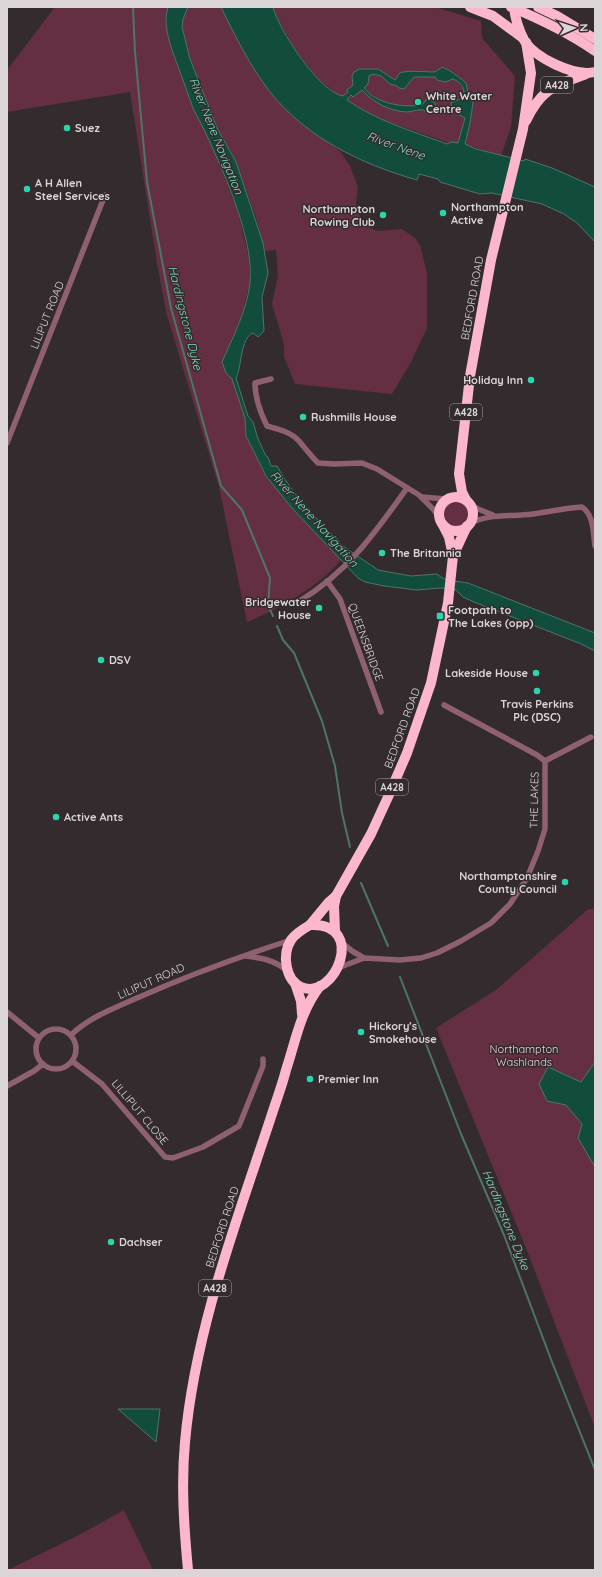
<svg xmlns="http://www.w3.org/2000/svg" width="602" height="1577" font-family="Quicksand,sans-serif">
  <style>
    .green { fill: #642f43 }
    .water { fill: #124c3d; stroke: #4e756b; fill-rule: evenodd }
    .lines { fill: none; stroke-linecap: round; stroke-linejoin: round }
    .stream { stroke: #4e756b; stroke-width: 2 }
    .street { stroke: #8f6170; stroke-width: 5.5 }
    .highway { stroke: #fcb7cd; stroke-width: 10 }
    .highway-bridge { stroke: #fcb7cd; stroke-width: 10 }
    .poi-dot { fill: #2bd5ac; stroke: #332b2d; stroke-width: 1.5 }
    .labels { text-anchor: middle; stroke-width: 3; stroke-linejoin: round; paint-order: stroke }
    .shield { fill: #332b2d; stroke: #a9a2a4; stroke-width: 1 }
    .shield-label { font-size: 10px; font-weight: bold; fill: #dbd5d7 }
    .poi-label { font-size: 11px; font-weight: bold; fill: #dbd5d7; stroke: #332b2d; text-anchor: start }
    .street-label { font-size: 11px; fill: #dbd5d7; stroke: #332b2d }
    .park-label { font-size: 11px; fill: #f3ced9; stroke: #332b2d }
    .water-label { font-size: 12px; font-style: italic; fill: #77e2c1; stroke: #332b2d }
  </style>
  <rect width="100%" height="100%" fill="#332b2d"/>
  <!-- green -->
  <g class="green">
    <path d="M 55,7 L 168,7 L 166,21 L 172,51 L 194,109 L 213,148 L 238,212 L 249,259 L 250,283 L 242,314 L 228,349 L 226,373 L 232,379 L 245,418 L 246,436 L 266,476 L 292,508 L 339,556 L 341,560 C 318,587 279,609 247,622 L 219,487 L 166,312 L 157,263 L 130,92 L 7,112 L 7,70 Z"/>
    <path d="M 188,7 L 221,7 L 247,57 L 269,91 L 297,120 L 340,151 L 350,166 L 358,187 L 356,203 L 362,223 L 377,231 L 402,229 L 415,238 L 420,245 L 427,273 L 427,328 L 411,362 L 392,394 L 295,384 L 284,357 L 284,344 L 272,304 L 278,276 L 276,250 L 265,251 L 256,218 L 236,162 L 217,128 L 190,59 L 182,27 L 183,19 Z"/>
    <path d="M 273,7 L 435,7 L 481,21 L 482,38 L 515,76 L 511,127 L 501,156 L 465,144 L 449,143 L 380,119 L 359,108 L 338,95 L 317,78 L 295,50 L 275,14 Z"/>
    <circle cx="456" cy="514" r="13"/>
    <path d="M 595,908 L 595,1428 L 526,1248 L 436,1028 L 496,990 L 587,910 Z"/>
    <path d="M 124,1510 L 153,1570 L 8,1570 L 79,1535 Z"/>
  </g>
  <!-- water -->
  <g class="water">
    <path d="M 168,7 L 188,7 L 183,19 L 182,27 L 190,59 L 217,128 L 236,162 L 263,243 L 268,273 L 262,297 L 264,331 L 258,337 L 253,333 C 240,338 242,367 236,378 L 248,416 L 253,422 L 258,439 L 266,456 L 268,457 L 271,466 L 277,466 C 292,494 316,519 339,541 L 340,544 L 378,570 L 411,576 L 437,574 C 445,582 458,581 468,583 L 595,633 L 595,651 L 579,643 L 571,640 L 474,602 L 463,597 L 456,590 L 441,588 L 417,590 L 384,586 L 365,582 L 358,578 L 292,508 L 266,476 L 246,436 L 245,418 L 232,379 L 226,373 L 222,362 C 233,337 247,310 250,283 C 254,240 226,177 208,138 C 204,128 198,119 193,108 C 188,95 184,82 179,69 C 172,50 162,27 168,7 Z"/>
    <path d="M 221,7 L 273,7 C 278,29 320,93 343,96 L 348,92 L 347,90 L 353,85 L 352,76 L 354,72 L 359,69 L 378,69 L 395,80 C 397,78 398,74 400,73 C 406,70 427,72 435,72 L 442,67 C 450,70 459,77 466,83 L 469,98 L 473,103 L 470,123 L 465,144 L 476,149 L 524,161 L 525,159 L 552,168 L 595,187 L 595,242 L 577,223 L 564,214 L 542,204 L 492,193 L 480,194 L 440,182 L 438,179 L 419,174 L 417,180 C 361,164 307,138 270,92 C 250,66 235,36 221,7 ZM 373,74 L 381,76 L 390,84 L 397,86 L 399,88 L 404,89 L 414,77 L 435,77 L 437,80 L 445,82 L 453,79 C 460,82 465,87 464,95 C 461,100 456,100 451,103 C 452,112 458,114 465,118 L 458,143 L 451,142 L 447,144 C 412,131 377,121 347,100 L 351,95 L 353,97 L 362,90 C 374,103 389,111 407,112 C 411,112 418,109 423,110 C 425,111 426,112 428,113 L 433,112 L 436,109 L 435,103 L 430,100 L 426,100 L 422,105 C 404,108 376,104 364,88 L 368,84 L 369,76 Z"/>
    <path d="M 595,1062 L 595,1167 L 578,1138 L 582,1124 L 566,1105 L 547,1101 L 539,1084 L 548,1067 L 581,1082 Z"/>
    <path d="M 118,1409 L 160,1409 L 156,1442 Z"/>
  </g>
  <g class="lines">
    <!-- stream -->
    <g class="stream">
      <path d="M 133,7 L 135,52 L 147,182 L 171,308 L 221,486 L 242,510 L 270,578 L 268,605 L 273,616"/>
      <path d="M 277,626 L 283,640 L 294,653 L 322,721 L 335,766 L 342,813 L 350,847"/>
      <path d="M 361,883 L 388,946"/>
      <path d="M 400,977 L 461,1134 L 504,1235 L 552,1362 L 595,1470"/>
    </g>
    <!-- street -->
    <g class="street">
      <path d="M 271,379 L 255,383 C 255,399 260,412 267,426 C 278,429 291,432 299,441 C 305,448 311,456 318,463 L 334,464 L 362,463 L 377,469 L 419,495 L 434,510 L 439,518"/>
      <path d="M 7,443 L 105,195"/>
      <path d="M 422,497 L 446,499"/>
      <path d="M 469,503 L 478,509 L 493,515"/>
      <path d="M 469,524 C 489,513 511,517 533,514 C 549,512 565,508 582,507 C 594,515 593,532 595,546"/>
      <path d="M 327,581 L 340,599 L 381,712"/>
      <path d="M 298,602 C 347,573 375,533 407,488"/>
      <path d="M 545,761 L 591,737"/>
      <path d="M 341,942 L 352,951 L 364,958"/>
      <path d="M 246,956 C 262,958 274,960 286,970"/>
      <path d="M 338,968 L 364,958 L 400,960 L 421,958 L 437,953 L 461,941 L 491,923 L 510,904 L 527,878 L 538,851 L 545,829 L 545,761 L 537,755 L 444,705"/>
      <path d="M 7,1012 L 39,1038"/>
      <circle cx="56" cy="1049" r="20"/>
      <path d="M 71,1035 C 88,1018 114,1008 137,998 C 187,976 238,957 291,940"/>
      <path d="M 72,1061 L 102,1084 L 165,1157 L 173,1158 L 203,1147 L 239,1126 L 263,1066 L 263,1059"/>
      <path d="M 7,1086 L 34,1071 L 43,1064"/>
    </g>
    <!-- highway -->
    <g class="highway">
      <path d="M 470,7 L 493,16 L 523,38"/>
      <path d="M 514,7 C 515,18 519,30 524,40 C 535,58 574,77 595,72"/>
      <path d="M 538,7 L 557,16 L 595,39"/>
      <path d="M 526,121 C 541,89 554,86 586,74"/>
      <circle cx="456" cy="514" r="17"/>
      <path d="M 466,500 L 462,492 L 459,474 L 470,376 L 491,260 L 523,129 L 531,73 L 526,42"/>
      <path d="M 453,556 L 467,526"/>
      <path d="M 310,925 C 368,922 335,1002 301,987 C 285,980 282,954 291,940 C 295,934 303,929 310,925 Z"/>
      <path d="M 310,925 L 329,902 L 336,896"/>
      <path d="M 335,931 L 334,906 L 336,896 L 371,834 L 388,797 L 407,753 L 431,683 L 448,603 L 453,556 L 449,537 L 443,525"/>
      <path d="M 295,983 L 301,1001 L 302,1014"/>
      <path d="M 188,1570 C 184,1527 181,1485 185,1442 C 195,1330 236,1223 271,1117 C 276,1101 282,1086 286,1070 C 296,1040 300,1012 320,986"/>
    </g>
    <!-- highway-bridge -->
    <path class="highway-bridge" d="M 511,7 C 540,19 569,33 595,51"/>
  </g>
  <!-- markers -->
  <g class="poi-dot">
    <circle cx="418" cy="102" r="4"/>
    <circle cx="67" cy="128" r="4"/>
    <circle cx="27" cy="189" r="4"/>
    <circle cx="443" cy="213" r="4"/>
    <circle cx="383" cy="215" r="4"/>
    <circle cx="531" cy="380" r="4"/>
    <circle cx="303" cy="417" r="4"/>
    <circle cx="382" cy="553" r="4"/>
    <circle cx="319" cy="608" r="4"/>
    <rect x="436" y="612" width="8" height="8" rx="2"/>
    <circle cx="101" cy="660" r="4"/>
    <circle cx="536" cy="673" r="4"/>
    <circle cx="537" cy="691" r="4"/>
    <circle cx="56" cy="817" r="4"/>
    <circle cx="565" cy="882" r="4"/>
    <circle cx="361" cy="1032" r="4"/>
    <circle cx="310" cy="1079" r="4"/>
    <circle cx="111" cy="1242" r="4"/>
  </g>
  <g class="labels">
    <!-- shield labels -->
    <g class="shield">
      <rect x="541" y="77" width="32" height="16" rx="3"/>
      <rect x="450" y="404" width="32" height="16" rx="3"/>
      <rect x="376" y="779" width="32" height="16" rx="3"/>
      <rect x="199" y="1280" width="32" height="16" rx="3"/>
    </g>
    <g class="shield-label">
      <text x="557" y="89">A428</text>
      <text x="466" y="416">A428</text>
      <text x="392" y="791">A428</text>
      <text x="215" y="1292">A428</text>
    </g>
    <!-- poi labels -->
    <g class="poi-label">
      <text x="426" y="100">White Water<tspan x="426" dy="13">Centre</tspan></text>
      <text x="75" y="132">Suez</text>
      <text x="35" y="187">A H Allen<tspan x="35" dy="13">Steel Services</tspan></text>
      <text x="451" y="211">Northampton<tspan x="451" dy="13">Active</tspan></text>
      <text x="375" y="213" text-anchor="end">Northampton<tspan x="375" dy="13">Rowing Club</tspan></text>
      <text x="523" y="384" text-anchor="end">Holiday Inn</text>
      <text x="311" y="421">Rushmills House</text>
      <text x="390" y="557">The Britannia</text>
      <text x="311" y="606" text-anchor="end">Bridgewater<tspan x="311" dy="13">House</tspan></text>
      <text x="448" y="614">Footpath to<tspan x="448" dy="13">The Lakes (opp)</tspan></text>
      <text x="109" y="664">DSV</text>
      <text x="528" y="677" text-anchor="end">Lakeside House</text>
      <text x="537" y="708" text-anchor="middle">Travis Perkins<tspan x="537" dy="13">Plc (DSC)</tspan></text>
      <text x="64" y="821">Active Ants</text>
      <text x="557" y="880" text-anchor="end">Northamptonshire<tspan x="557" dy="13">County Council</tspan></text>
      <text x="369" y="1030">Hickory's<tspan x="369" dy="13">Smokehouse</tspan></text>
      <text x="318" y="1083">Premier Inn</text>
      <text x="119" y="1246">Dachser</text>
    </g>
    <!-- street labels -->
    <g class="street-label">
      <text transform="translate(472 298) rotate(-80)" y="4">BEDFORD ROAD</text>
      <text transform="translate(47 315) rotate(-68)" y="4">LILIPUT ROAD</text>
      <text transform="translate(366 642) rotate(70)" y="4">QUEENSBRIDGE</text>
      <text transform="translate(402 728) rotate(-70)" y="4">BEDFORD ROAD</text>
      <text transform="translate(534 800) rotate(-89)" y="4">THE LAKES</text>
      <text transform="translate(151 981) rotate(-24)" y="4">LILIPUT ROAD</text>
      <text transform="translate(140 1112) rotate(50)" y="4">LILLIPUT CLOSE</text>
      <text transform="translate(222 1227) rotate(-72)" y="4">BEDFORD ROAD</text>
    </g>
    <!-- park labels -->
    <g class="park-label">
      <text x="524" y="1053">Northampton<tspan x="524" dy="13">Washlands</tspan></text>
    </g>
    <!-- water labels -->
    <g class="water-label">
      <text transform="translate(216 136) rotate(68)" y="4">River Nene Navigation</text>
      <text transform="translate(396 146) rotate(20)" y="4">River Nene</text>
      <text transform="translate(185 318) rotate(76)" y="4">Hardingstone Dyke</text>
      <text transform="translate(314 519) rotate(48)" y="4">River Nene Navigation</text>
      <text transform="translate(506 1220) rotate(68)" y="4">Hardingstone Dyke</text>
    </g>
  </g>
  <!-- border -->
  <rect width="602" height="1577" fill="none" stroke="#dbd5d7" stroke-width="16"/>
  <!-- north arrow -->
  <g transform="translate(574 28) rotate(87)" stroke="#332b2d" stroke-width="3" paint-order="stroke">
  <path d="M0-3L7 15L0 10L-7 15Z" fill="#dbd5d7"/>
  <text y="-6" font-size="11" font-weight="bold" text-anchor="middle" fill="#dbd5d7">N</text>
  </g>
</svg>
